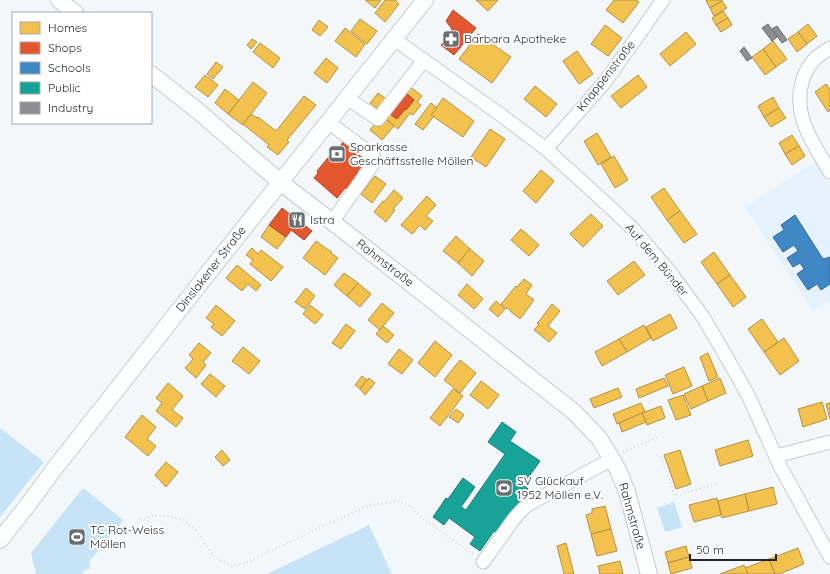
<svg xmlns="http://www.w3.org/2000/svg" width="830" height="574" font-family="Quicksand,sans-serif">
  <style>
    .built { fill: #e5f2fc }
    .green { fill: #c7e3f8 }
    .homes { fill: #f2c14e; stroke: #b39243 }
    .shops { fill: #e4572e; stroke: #a9482d }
    .schools { fill: #3f88c5; stroke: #356a96 }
    .public { fill: #17a398; stroke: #197d77 }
    .industry { fill: #8d8d92; stroke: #6c6e73 }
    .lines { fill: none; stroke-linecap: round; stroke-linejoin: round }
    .minor-casing { stroke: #c5cace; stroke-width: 15 }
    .major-casing { stroke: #c5cace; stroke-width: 18 }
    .path { stroke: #d7d8d9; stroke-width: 2; stroke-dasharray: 1 3; stroke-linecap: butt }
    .minor { stroke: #fdfefe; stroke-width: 13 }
    .major { stroke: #fdfefe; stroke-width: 16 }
    .labels { text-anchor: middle; stroke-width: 4; stroke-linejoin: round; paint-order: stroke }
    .poi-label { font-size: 12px; fill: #1f252a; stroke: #fff; text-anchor: start }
    .street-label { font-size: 12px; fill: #1f252a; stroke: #fff }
  </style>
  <rect width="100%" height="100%" fill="#f3f7fa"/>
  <!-- built -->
  <path class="built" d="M 816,161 L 830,186 L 830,300 L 813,311 L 745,207 Z"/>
  <!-- green -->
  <g class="green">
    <path d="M 0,428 L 44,462 L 0,517 Z"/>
    <path d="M 83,488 L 123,520 L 89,562 L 91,568 L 83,571 L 83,574 L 36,574 L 31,553 Z"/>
    <path d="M 674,502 L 682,527 L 665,532 L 657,508 Z"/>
    <path d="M 369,525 L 392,574 L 267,574 Z"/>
  </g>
  <!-- homes -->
  <g class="homes">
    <path d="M 365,0 L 381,0 L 375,8 Z"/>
    <path d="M 385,0 L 395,0 L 399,4 L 385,22 L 375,13 Z"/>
    <path d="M 476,0 L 498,0 L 488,11 Z"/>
    <path d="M 614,0 L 636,0 L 639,2 L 623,23 L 606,10 Z"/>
    <path d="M 707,0 L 722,0 L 722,1 L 710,8 L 706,1 Z"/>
    <path d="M 722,1 L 727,8 L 714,16 L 710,8 Z"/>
    <path d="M 723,11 L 728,18 L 716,25 L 712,18 Z"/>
    <path d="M 728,18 L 732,25 L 721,32 L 716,25 Z"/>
    <path d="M 360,19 L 377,31 L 367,44 L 351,31 Z"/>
    <path d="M 319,20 L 328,27 L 320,36 L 312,30 Z"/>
    <path d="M 808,24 L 817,36 L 807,44 L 798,32 Z"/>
    <path d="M 605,25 L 622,38 L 608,56 L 591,44 Z"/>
    <path d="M 345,28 L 365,44 L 356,57 L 335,41 Z"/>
    <path d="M 686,32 L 696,44 L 670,66 L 660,54 Z"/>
    <path d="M 798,32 L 807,44 L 797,52 L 788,39 Z"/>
    <path d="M 478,34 L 511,57 L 492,83 L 459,59 Z"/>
    <path d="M 252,39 L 257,42 L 251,49 L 247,45 Z"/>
    <path d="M 773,41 L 787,59 L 776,67 L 763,49 Z"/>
    <path d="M 260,43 L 280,58 L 273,68 L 253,52 Z"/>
    <path d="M 763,49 L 776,67 L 765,75 L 752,57 Z"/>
    <path d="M 577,51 L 593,74 L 579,84 L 563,61 Z"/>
    <path d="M 326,58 L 338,68 L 327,83 L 314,73 Z"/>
    <path d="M 216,62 L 223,67 L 213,79 L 207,74 Z"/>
    <path d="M 205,75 L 218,85 L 208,97 L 195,87 Z"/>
    <path d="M 638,75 L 647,87 L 621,108 L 611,96 Z"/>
    <path d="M 253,82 L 267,93 L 243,125 L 228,114 Z"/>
    <path d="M 826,84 L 830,90 L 830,110 L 828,112 L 815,92 Z"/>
    <path d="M 409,86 L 422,96 L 417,102 L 421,105 L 413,115 L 410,113 L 398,129 L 386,119 L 390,114 L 397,119 L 405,109 L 406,110 L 414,100 L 405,92 Z"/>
    <path d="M 535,86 L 557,104 L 546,117 L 524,99 Z"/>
    <path d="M 225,89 L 239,100 L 228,114 L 215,103 Z"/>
    <path d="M 378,93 L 389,101 L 381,111 L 370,103 Z"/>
    <path d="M 304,96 L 316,105 L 287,140 L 289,142 L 278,155 L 267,147 L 269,145 L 243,124 L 251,114 L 257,118 L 258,117 L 276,131 Z"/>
    <path d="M 773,97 L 779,108 L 764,117 L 758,106 Z"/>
    <path d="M 443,98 L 474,121 L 463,137 L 431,115 Z"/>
    <path d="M 431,103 L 437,108 L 431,115 L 434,116 L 423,130 L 415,124 Z"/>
    <path d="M 779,108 L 786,118 L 771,127 L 764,117 Z"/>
    <path d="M 386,119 L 394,126 L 382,140 L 370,130 L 375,124 L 379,127 Z"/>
    <path d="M 490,129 L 505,139 L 486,167 L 471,157 Z"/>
    <path d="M 597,133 L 611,157 L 598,165 L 584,141 Z"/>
    <path d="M 792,135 L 799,146 L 785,154 L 779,143 Z"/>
    <path d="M 799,146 L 805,156 L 792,165 L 785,154 Z"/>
    <path d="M 614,156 L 628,180 L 615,188 L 601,164 Z"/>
    <path d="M 541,170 L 554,181 L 536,203 L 523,191 Z"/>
    <path d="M 375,176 L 386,184 L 372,203 L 361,194 Z"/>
    <path d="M 664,188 L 680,211 L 667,220 L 651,197 Z"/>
    <path d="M 394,190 L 403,198 L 393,209 L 395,210 L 386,222 L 374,212 L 383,201 L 384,202 Z"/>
    <path d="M 427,196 L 436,205 L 426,216 L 433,221 L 425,230 L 420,225 L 412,234 L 401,225 Z"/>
    <path d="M 680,211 L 697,234 L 684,243 L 667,220 Z"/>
    <path d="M 591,214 L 603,226 L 583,247 L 570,234 Z"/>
    <path d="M 269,225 L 286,237 L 277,249 L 261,237 Z"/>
    <path d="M 521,229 L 539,245 L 529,256 L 511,240 Z"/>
    <path d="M 456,236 L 470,249 L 458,263 L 443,251 Z"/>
    <path d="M 316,241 L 327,249 L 332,252 L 331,253 L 338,258 L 325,275 L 303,258 Z"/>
    <path d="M 252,248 L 258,254 L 261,250 L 283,267 L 271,281 L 250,264 L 253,260 L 246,255 Z"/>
    <path d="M 470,249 L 484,261 L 472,276 L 458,263 Z"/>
    <path d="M 714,252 L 730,275 L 717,284 L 701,262 Z"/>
    <path d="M 634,261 L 645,275 L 618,295 L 607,281 Z"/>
    <path d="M 237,265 L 261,285 L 256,291 L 248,284 L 242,291 L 226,278 Z"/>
    <path d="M 344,273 L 358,283 L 347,296 L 334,285 Z"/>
    <path d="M 730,275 L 746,297 L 733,307 L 717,284 Z"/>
    <path d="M 524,279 L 532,285 L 526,294 L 534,300 L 520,319 L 510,311 L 511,311 L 508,308 L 507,309 L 501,304 L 516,286 L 517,287 Z"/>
    <path d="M 358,283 L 371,294 L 360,307 L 347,296 Z"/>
    <path d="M 467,284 L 483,299 L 474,309 L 458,295 Z"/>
    <path d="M 306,288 L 315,296 L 305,309 L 295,302 Z"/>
    <path d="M 496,301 L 505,309 L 498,317 L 489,309 Z"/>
    <path d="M 382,303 L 394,313 L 380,330 L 368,320 Z"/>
    <path d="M 552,304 L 560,311 L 548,326 L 557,333 L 549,342 L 534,330 L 539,324 L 537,323 L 540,320 Z"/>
    <path d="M 216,305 L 235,321 L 222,336 L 211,327 L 214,324 L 206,318 Z"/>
    <path d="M 310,305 L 323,315 L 315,324 L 303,314 Z"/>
    <path d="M 670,314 L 677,328 L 653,341 L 646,327 Z"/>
    <path d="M 762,319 L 778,342 L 764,352 L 748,329 Z"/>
    <path d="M 346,324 L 355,331 L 341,349 L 332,343 Z"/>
    <path d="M 644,325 L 651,338 L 627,352 L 619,339 Z"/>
    <path d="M 383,326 L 394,335 L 387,343 L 376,334 Z"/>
    <path d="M 784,338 L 799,361 L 780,375 L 764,352 Z"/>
    <path d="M 619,339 L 627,352 L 602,366 L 595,352 Z"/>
    <path d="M 435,341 L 452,355 L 435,377 L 418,363 Z"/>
    <path d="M 199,343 L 211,353 L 203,362 L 206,365 L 196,378 L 185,368 L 193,359 L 189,355 Z"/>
    <path d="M 243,347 L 260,361 L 249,374 L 232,361 Z"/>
    <path d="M 399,349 L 413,360 L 402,374 L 388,364 Z"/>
    <path d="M 708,353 L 718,377 L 709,381 L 700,357 Z"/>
    <path d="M 460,360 L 476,373 L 460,393 L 444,380 Z"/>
    <path d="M 684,367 L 692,386 L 673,394 L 665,375 Z"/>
    <path d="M 210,374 L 225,386 L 216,397 L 201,384 Z"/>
    <path d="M 362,376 L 367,380 L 360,389 L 355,385 Z"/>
    <path d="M 369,378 L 375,383 L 365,395 L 360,389 Z"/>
    <path d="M 664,378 L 668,386 L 639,398 L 636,389 Z"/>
    <path d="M 720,378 L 726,393 L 708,401 L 702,386 Z"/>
    <path d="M 481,381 L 499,395 L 488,409 L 470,395 Z"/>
    <path d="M 168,383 L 183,396 L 172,410 L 183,418 L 176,427 L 156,411 L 162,403 L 156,398 Z"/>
    <path d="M 702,386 L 708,401 L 691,409 L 684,394 Z"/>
    <path d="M 618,388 L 622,397 L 594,408 L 590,399 Z"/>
    <path d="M 453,389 L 463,396 L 440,426 L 430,418 Z"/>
    <path d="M 683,395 L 691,415 L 676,420 L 668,400 Z"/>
    <path d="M 822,402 L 827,419 L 803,427 L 798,409 Z"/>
    <path d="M 641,403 L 645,412 L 617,424 L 613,414 Z"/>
    <path d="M 830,403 L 830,419 L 826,404 Z"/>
    <path d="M 661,406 L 665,418 L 647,425 L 642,413 Z"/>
    <path d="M 456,409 L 464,415 L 458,423 L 449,417 Z"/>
    <path d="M 642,413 L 646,422 L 622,432 L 619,423 Z"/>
    <path d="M 142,415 L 156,427 L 147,439 L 156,446 L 148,456 L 125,437 Z"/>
    <path d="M 748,440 L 753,456 L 720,466 L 715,450 Z"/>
    <path d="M 222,450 L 230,460 L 223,466 L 215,457 Z"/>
    <path d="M 680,450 L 691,484 L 676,489 L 664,455 Z"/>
    <path d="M 166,462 L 178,472 L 166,487 L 155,475 Z"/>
    <path d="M 773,487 L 777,504 L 749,511 L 745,494 Z"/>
    <path d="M 745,494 L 749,511 L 722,518 L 718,501 Z"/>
    <path d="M 717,498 L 721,515 L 694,522 L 689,505 Z"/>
    <path d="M 605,506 L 611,529 L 591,534 L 586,515 L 592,513 L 592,509 Z"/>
    <path d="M 611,529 L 617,551 L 597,556 L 591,534 Z"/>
    <path d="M 566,543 L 574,574 L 564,574 L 557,546 Z"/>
    <path d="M 686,546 L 689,557 L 668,563 L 665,552 Z"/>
    <path d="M 798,548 L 804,564 L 779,574 L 775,574 L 769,559 Z"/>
    <path d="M 689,557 L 692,568 L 671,574 L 668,563 Z"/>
    <path d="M 769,559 L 775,574 L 748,574 L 745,568 Z"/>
    <path d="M 620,561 L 623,574 L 600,574 L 598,566 Z"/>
    <path d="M 744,565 L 748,574 L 720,574 Z"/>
  </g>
  <!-- shops -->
  <g class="shops">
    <path d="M 453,10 L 476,28 L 454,55 L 441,45 L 452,29 L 446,21 Z"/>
    <path d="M 405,92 L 414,100 L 406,110 L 405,109 L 397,119 L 390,114 Z"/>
    <path d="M 343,142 L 366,161 L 357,172 L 358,176 L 349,188 L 345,188 L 337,198 L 314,178 L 318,173 L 317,171 L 337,147 L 339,148 Z"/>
    <path d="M 282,208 L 312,231 L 304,240 L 291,230 L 286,237 L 269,225 Z"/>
  </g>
  <!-- schools -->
  <path class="schools" d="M 795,215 L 823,259 L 830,257 L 830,275 L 829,276 L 830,278 L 830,284 L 821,290 L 817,284 L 808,290 L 797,274 L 804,269 L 800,263 L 793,267 L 787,258 L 798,251 L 794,245 L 783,252 L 773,237 L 784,230 L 781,225 Z"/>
  <!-- public -->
  <path class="public" d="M 502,422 L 516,432 L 510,441 L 540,461 L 523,485 L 528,489 L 498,534 L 494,531 L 480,551 L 470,544 L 475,537 L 449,518 L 444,525 L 433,517 L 446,498 L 448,499 L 463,478 L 475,487 L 461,507 L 466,510 L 505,454 L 488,442 Z"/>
  <!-- industry -->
  <g class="industry">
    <path d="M 768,24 L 777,37 L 772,41 L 762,28 Z"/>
    <path d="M 777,26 L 787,40 L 782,43 L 772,29 Z"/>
    <path d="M 744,47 L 752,58 L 747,61 L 740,51 Z"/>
  </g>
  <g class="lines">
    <defs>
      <g id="minor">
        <path d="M 394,39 L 501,115 L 546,149 L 610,207 L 634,230 L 670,272 L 703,317 L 719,344 L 748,395 L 780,466 L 830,557"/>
        <path d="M 830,48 C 824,52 817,56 813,61 C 799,77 797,101 803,120 C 808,138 821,156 830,172"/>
        <path d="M 347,98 L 378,119 L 424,60"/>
        <path d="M 328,122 L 371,154 L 374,158 L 373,164 L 332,222"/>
        <path d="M 546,149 L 605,82 L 663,0"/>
        <path d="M 776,456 L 830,442"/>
        <path d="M 483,562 L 514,519 L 521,511 L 527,505 L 612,459"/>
      </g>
      <g id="major">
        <path d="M 59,0 L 75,13"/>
        <path d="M 151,74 L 198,111 L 280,182 L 344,231 L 574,412 L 599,438 L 612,459 L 619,472 L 627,492 L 649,574"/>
        <path d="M 0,540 L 27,506 L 55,468 L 213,267 L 425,0"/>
      </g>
    </defs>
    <!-- minor casing -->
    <use href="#minor" class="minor-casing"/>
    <!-- major casing -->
    <use href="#major" class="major-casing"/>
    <!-- path -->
    <g class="path">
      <path d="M 623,452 L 657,437 L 655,434"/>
      <path d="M 661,456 L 675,496 L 717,484"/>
      <path d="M 119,525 L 131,527 L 141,520 L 154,515 L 167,516 L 184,520 L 197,531 L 205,544 L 214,556 L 223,562 L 232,566 L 243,564 L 360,509 L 372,505 L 399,501 L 412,507 L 419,516 L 474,555"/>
    </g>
    <!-- minor -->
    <use href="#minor" class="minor"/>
    <!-- major -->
    <use href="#major" class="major"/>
  </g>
  <!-- icons -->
  <defs>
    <symbol id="pharmacy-square" viewBox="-11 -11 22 22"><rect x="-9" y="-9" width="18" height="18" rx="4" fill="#696e73" stroke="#fff"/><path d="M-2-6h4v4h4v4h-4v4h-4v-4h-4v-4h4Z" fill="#fff"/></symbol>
    <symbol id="bank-square" viewBox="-11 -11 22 22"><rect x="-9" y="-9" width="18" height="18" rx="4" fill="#696e73" stroke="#fff"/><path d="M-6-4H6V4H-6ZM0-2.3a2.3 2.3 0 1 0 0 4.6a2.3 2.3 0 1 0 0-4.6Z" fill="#fff"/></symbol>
    <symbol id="restaurant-square" viewBox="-11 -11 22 22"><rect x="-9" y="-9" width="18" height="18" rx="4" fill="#696e73" stroke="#fff"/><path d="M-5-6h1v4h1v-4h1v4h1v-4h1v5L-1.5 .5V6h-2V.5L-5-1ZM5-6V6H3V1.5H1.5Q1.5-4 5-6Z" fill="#fff"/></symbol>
    <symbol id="stadium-square" viewBox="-11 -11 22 22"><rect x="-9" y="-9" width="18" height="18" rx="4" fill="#696e73" stroke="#fff"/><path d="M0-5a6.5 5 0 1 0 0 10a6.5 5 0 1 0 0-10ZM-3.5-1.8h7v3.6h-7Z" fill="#fff"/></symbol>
  </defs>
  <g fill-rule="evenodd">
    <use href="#pharmacy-square" x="441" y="29" width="20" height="20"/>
    <use href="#bank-square" x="327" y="144" width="20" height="20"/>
    <use href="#restaurant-square" x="287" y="210" width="20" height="20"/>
    <use href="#stadium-square" x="494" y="478" width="20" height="20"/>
    <use href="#stadium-square" x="67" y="527" width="20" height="20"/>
  </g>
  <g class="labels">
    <!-- poi labels -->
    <g class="poi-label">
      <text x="464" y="43">Barbara Apotheke</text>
      <text x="350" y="151">Sparkasse<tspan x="350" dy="14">Geschäftsstelle Möllen</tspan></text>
      <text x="310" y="224">Istra</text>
      <text x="517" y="485">SV Glückauf<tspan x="517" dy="14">1952 Möllen e.V.</tspan></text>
      <text x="90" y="534">TC Rot-Weiss<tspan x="90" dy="14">Möllen</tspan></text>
    </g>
    <!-- street labels -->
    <g class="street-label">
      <text transform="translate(606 76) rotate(-52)" y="4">Knappenstraße</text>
      <text transform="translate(657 260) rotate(50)" y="4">Auf dem Bünder</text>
      <text transform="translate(385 263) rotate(38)" y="4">Rahmstraße</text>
      <text transform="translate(211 269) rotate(-52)" y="4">Dinslakener Straße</text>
      <text transform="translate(632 516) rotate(74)" y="4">Rahmstraße</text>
    </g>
  </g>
  <!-- legend -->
  <rect x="12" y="12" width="140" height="112" fill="#ffffff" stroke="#a5a8aa"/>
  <rect x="20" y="22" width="20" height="12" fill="#f2c14e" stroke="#a5a8aa"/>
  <text x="48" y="32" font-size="12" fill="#1f252a">Homes</text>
  <rect x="20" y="42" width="20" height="12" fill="#e4572e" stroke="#a5a8aa"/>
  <text x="48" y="52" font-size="12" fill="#1f252a">Shops</text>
  <rect x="20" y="62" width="20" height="12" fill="#3f88c5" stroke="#a5a8aa"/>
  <text x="48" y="72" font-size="12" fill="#1f252a">Schools</text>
  <rect x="20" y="82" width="20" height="12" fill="#17a398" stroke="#a5a8aa"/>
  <text x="48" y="92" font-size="12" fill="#1f252a">Public</text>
  <rect x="20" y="102" width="20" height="12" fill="#8d8d92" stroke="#a5a8aa"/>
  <text x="48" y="112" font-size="12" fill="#1f252a">Industry</text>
  <!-- scale -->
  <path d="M690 554v6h86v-6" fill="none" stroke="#1f252a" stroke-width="2"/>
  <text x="696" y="554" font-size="12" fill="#1f252a" stroke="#ffffff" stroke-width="3" paint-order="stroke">50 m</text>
</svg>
